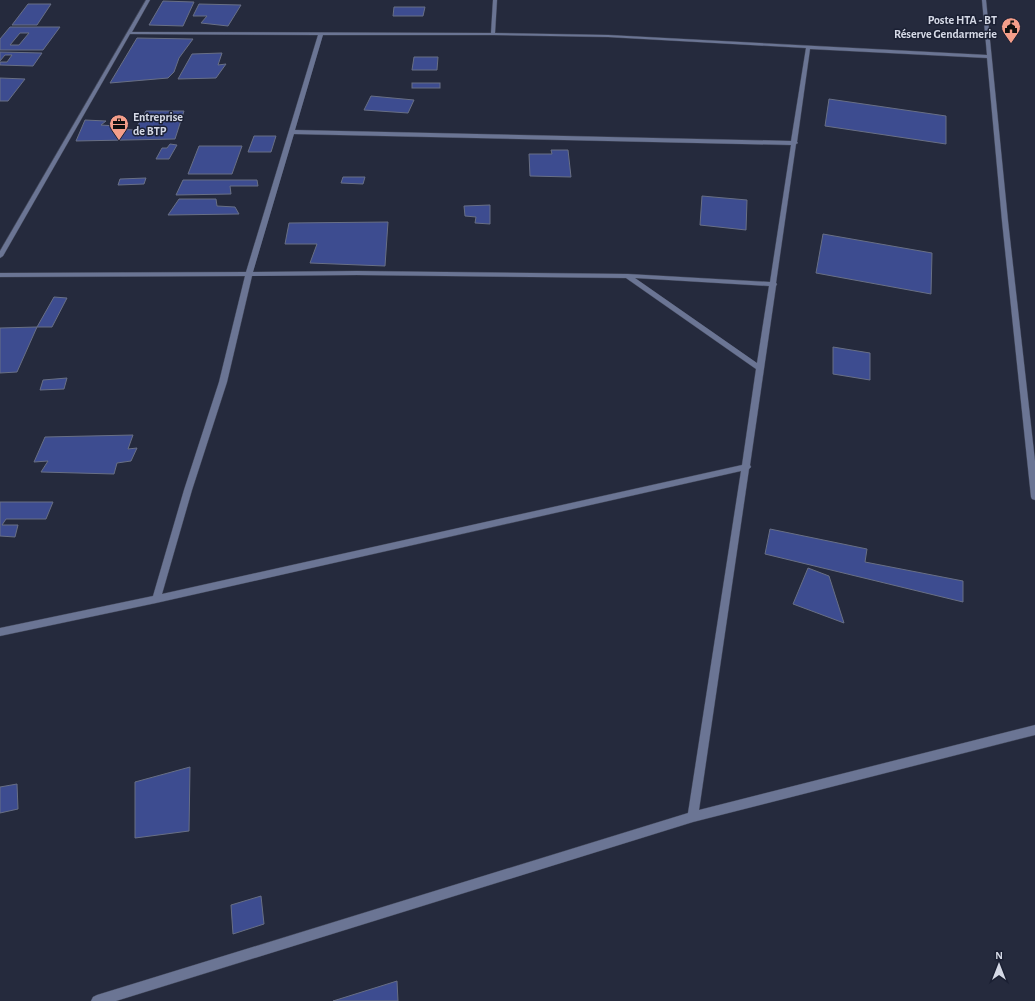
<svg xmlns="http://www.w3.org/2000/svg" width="1035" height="1001" font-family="'Alegreya Sans',sans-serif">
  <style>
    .building { fill: #3d4c90; stroke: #686f85; fill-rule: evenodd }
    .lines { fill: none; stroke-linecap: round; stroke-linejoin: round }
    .minor-casing { stroke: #414658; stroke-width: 1 }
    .minor { fill: #6b7594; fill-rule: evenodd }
    .labels { text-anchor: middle; stroke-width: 3; stroke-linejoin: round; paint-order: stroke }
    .far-poi-label { font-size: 12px; font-weight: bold; fill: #d5d9e6; stroke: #1b2033; text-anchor: end }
  </style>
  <rect width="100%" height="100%" fill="#252a3d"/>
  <!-- building -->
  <g class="building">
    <path d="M 163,1 L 194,2 L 183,26 L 149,25 Z"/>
    <path d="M 28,4 L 51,4 L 37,25 L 12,25 Z"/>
    <path d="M 199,4 L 241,5 L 228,26 L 201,23 L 207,16 L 193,16 Z"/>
    <path d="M 394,7 L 425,7 L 423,16 L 393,16 Z"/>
    <path d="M 10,27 L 60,27 L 43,50 L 0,50 L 0,39 ZM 20,33 L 29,33 L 19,45 L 10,45 Z"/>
    <path d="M 137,38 L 193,39 L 179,58 L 174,72 L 168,78 L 110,83 Z"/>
    <path d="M 0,52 L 42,53 L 33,66 L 0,65 L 0,62 L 7,62 L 12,55 L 5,55 L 0,61 Z"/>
    <path d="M 222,53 L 218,65 L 226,64 L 216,78 L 178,79 L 192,54 Z"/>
    <path d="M 414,57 L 438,57 L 437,70 L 412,70 Z"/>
    <path d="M 0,78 L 25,79 L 8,101 L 0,101 Z"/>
    <rect x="412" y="83" width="28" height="5"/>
    <path d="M 371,96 L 414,100 L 408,113 L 364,110 Z"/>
    <path d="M 829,99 L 946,116 L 946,144 L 825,126 Z"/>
    <path d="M 146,111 L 184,111 L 175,139 L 76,141 L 85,120 L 106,121 L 101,125 L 116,126 L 114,129 L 135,130 Z"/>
    <path d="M 254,136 L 276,136 L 271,152 L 248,152 Z"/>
    <path d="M 170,144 L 177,145 L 169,159 L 156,159 L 162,148 L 167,148 Z"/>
    <path d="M 199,146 L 242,146 L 232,174 L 188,174 Z"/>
    <path d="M 551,150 L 568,150 L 571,177 L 530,176 L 529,154 L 552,154 Z"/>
    <path d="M 343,177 L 365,177 L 363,184 L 341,183 Z"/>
    <path d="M 146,178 L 144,184 L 118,185 L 120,179 Z"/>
    <path d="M 183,180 L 257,180 L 258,186 L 230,186 L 231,194 L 176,195 Z"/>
    <path d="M 702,196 L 747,200 L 746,230 L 700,225 Z"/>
    <path d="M 179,199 L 216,199 L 217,206 L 235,207 L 239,214 L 168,215 Z"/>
    <path d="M 490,205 L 490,224 L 475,223 L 476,217 L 465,216 L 464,206 Z"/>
    <path d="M 388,222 L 385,266 L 310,263 L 317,244 L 285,244 L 289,223 Z"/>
    <path d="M 823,234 L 932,253 L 931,294 L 816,273 Z"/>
    <path d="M 54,297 L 67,298 L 52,327 L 37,327 Z"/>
    <path d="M 37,327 L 17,372 L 0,373 L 0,328 Z"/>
    <path d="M 833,347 L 870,353 L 870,380 L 833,374 Z"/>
    <path d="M 67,378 L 64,389 L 40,390 L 43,380 Z"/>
    <path d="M 133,435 L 128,449 L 137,448 L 131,461 L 117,463 L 114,474 L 41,472 L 48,461 L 34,462 L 45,437 Z"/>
    <path d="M 0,502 L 53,502 L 46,519 L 6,519 L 2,525 L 18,525 L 15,537 L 0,536 Z"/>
    <path d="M 770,529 L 867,549 L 865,562 L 963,581 L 963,602 L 765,554 Z"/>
    <path d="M 808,568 L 829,576 L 844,623 L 793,604 Z"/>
    <path d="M 190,767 L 189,831 L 135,838 L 135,782 Z"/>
    <path d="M 17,784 L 18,809 L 0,813 L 0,787 Z"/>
    <path d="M 261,896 L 264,924 L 233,934 L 231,905 Z"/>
    <path d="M 397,981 L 398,1001 L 333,1001 Z"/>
  </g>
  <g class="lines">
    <defs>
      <path id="minor" d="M 146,0 L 150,0 L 132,32 L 491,33 L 493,0 L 497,0 L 495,33 L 608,35 L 987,55 L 982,0 L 986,0 L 1008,221 L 1035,461 L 1035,500 L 1032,499 L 1031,497 L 1002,221 L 987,58 L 810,49 L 797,142 L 798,143 L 796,144 L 776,283 L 777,284 L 776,286 L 750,465 L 751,467 L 749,469 L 699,810 L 1035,725 L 1035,735 L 693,822 L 116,1001 L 91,1001 L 93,997 L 97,995 L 688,813 L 741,471 L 156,603 L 0,636 L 0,628 L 153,596 L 184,490 L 219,382 L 245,276 L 0,277 L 0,273 L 246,272 L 318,35 L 130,34 L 3,256 L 0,258 L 0,251 ZM 323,35 L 493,35 L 608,37 L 806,48 L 791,141 L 295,130 ZM 294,134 L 791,145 L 770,282 L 628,274 L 357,271 L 253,272 ZM 357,275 L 626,278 L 756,369 L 742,465 L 162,594 L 192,490 L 227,382 L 252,276 ZM 635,278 L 769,286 L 757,363 Z"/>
    </defs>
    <!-- minor casing -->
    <use href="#minor" class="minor-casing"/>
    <!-- minor -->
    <use href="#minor" class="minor"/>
  </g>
  <!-- icons -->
  <defs>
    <symbol id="civic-pin" viewBox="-11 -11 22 30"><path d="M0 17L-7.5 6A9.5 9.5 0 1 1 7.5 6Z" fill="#f49e8a" stroke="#1b2033"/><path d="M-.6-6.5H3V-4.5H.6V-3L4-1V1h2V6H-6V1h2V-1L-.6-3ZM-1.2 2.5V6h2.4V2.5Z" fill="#111"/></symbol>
    <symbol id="office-pin" viewBox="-11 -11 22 30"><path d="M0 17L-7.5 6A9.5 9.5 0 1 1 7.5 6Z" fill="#f49e8a" stroke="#1b2033"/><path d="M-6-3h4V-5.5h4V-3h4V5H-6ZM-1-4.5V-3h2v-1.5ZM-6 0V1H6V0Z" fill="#111"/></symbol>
  </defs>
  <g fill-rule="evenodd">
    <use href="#civic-pin" x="1000" y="16" width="22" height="30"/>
    <use href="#office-pin" x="108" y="113" width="22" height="30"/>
  </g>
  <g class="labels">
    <!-- far-poi labels -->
    <g class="far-poi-label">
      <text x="997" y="24">Poste HTA - BT<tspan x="997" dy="14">Réserve Gendarmerie</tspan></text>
      <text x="133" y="121" text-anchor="start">Entreprise<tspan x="133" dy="14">de BTP</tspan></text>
    </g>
  </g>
  <!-- north arrow -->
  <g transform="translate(999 965)" stroke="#1b2033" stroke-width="3" paint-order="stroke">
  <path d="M0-3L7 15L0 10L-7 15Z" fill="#d5d9e6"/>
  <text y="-6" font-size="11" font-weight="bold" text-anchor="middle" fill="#d5d9e6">N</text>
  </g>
</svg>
